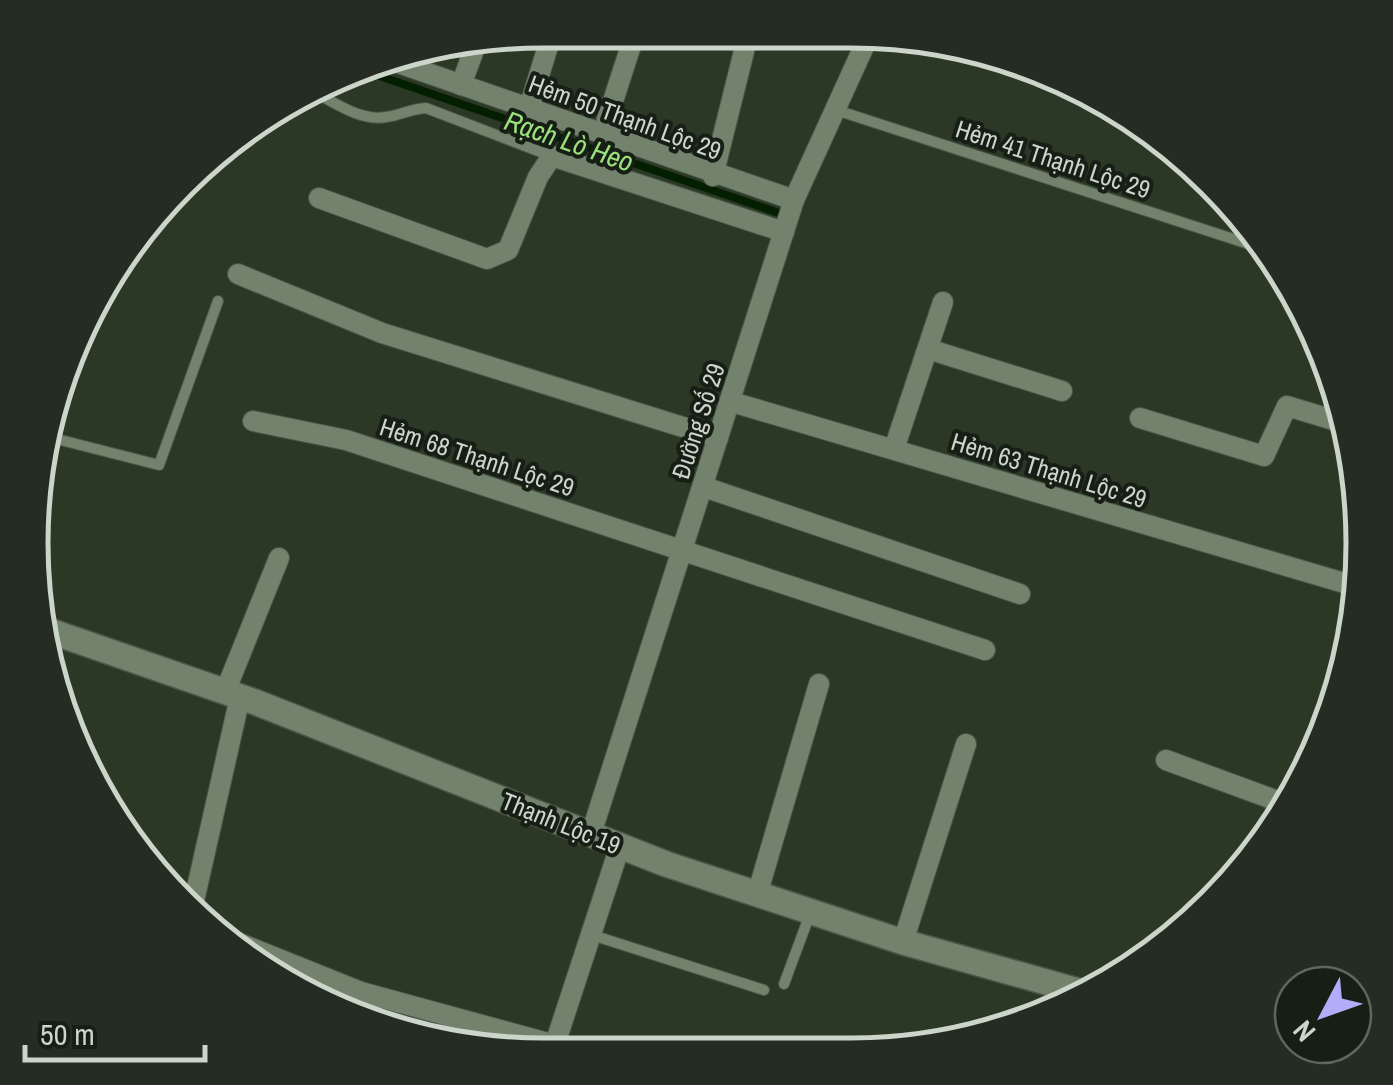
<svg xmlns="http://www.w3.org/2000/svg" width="1393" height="1085" font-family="'Archivo Narrow',sans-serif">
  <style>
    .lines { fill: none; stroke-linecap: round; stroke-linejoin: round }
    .stream { stroke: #041e00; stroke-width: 8 }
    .service-casing { stroke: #4a5646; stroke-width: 12 }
    .minor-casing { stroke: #4a5646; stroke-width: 22 }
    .tertiary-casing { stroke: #4a5646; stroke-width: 28 }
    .service { stroke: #72826c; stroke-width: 10 }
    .minor { stroke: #72826c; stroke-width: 20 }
    .tertiary { stroke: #72826c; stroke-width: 25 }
    .labels { text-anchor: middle; stroke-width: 8; stroke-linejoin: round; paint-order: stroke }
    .street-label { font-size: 25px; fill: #ccd5c9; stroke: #171e15 }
    .water-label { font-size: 28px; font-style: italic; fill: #9ae07c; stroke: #171e15 }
    .rim { fill: none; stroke: #ccd5c9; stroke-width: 5 }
  </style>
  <rect width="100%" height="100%" fill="#2b3826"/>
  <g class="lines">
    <!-- stream -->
    <path class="stream" d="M 359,69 L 779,213"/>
    <defs>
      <g id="service">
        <path d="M 325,98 C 343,108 365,121 386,117 C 401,115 410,109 426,108 L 551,156"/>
        <path d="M 833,109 L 1261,248"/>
        <path d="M 45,436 L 159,465 L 218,301"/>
        <path d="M 43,441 L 85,319"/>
        <path d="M 592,935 L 764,990"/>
        <path d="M 784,984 L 810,914"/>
      </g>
      <g id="minor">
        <path d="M 966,48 L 1048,75"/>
        <path d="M 384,58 L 794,200"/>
        <path d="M 461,85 L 478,39"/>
        <path d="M 529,108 L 553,30"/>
        <path d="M 603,132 L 636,30"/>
        <path d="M 713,176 L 749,31"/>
        <path d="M 319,198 L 487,259 L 508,250 L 538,177 L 552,156 L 784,232"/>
        <path d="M 238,274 L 382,333 L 718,438"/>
        <path d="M 928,349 L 1062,391"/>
        <path d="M 732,402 L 1351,585"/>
        <path d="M 1140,418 L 1264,456 L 1287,406 L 1340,422"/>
        <path d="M 253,421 L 346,440 L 985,650"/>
        <path d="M 894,449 L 943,302"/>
        <path d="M 704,487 L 1020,594"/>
        <path d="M 225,692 L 279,558"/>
        <path d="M 1166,760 L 1283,803"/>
        <path d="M 591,834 L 794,200 L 871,31"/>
        <path d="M 757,895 L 819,684"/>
        <path d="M 191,914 L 240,697"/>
        <path d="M 214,933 L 361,992 L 555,1045"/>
        <path d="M 903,942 L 966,744"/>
        <path d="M 554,1047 L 620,846"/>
      </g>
      <path id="tertiary" d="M 41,628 L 255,702 L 666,864 L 903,942 L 1089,994"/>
    </defs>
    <!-- service casing -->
    <use href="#service" class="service-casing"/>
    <!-- minor casing -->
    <use href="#minor" class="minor-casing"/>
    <!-- tertiary casing -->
    <use href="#tertiary" class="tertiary-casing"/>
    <!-- service -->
    <use href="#service" class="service"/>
    <!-- minor -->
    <use href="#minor" class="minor"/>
    <!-- tertiary -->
    <use href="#tertiary" class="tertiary"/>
  </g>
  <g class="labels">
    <!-- street labels -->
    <g class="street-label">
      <text transform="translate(625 117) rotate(20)" y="9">Hẻm 50 Thạnh Lộc 29</text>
      <text transform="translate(1053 159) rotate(18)" y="9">Hẻm 41 Thạnh Lộc 29</text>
      <text transform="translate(698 421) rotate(-72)" y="9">Đường Số 29</text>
      <text transform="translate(477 457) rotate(18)" y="9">Hẻm 68 Thạnh Lộc 29</text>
      <text transform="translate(1049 470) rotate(17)" y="9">Hẻm 63 Thạnh Lộc 29</text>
      <text transform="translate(561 823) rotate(22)" y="9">Thạnh Lộc 19</text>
    </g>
    <!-- water labels -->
    <g class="water-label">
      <text transform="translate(569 141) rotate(19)" y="10">Rạch Lò Heo</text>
    </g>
  </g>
  <!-- crop -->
  <path d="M0 0H1393V1085H0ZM543 48H851A495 495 0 0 1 1346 543V543A495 495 0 0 1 851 1038H543A495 495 0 0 1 48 543V543A495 495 0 0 1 543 48Z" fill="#252d23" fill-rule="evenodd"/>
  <path class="rim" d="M543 48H851A495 495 0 0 1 1346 543V543A495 495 0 0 1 851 1038H543A495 495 0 0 1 48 543V543A495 495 0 0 1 543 48Z"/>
  <!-- north arrow -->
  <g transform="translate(1323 1015) rotate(229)"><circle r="48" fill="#171e15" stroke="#5f675d" stroke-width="2.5"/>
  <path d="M0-8L18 38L0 25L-18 38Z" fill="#b2adf9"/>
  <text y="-15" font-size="28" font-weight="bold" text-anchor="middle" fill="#ccd5c9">N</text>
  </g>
  <!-- scale -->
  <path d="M25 1045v15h180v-15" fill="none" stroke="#ccd5c9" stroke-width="5"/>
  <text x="40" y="1045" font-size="30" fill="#ccd5c9" stroke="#171e15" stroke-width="8" paint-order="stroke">50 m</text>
</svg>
